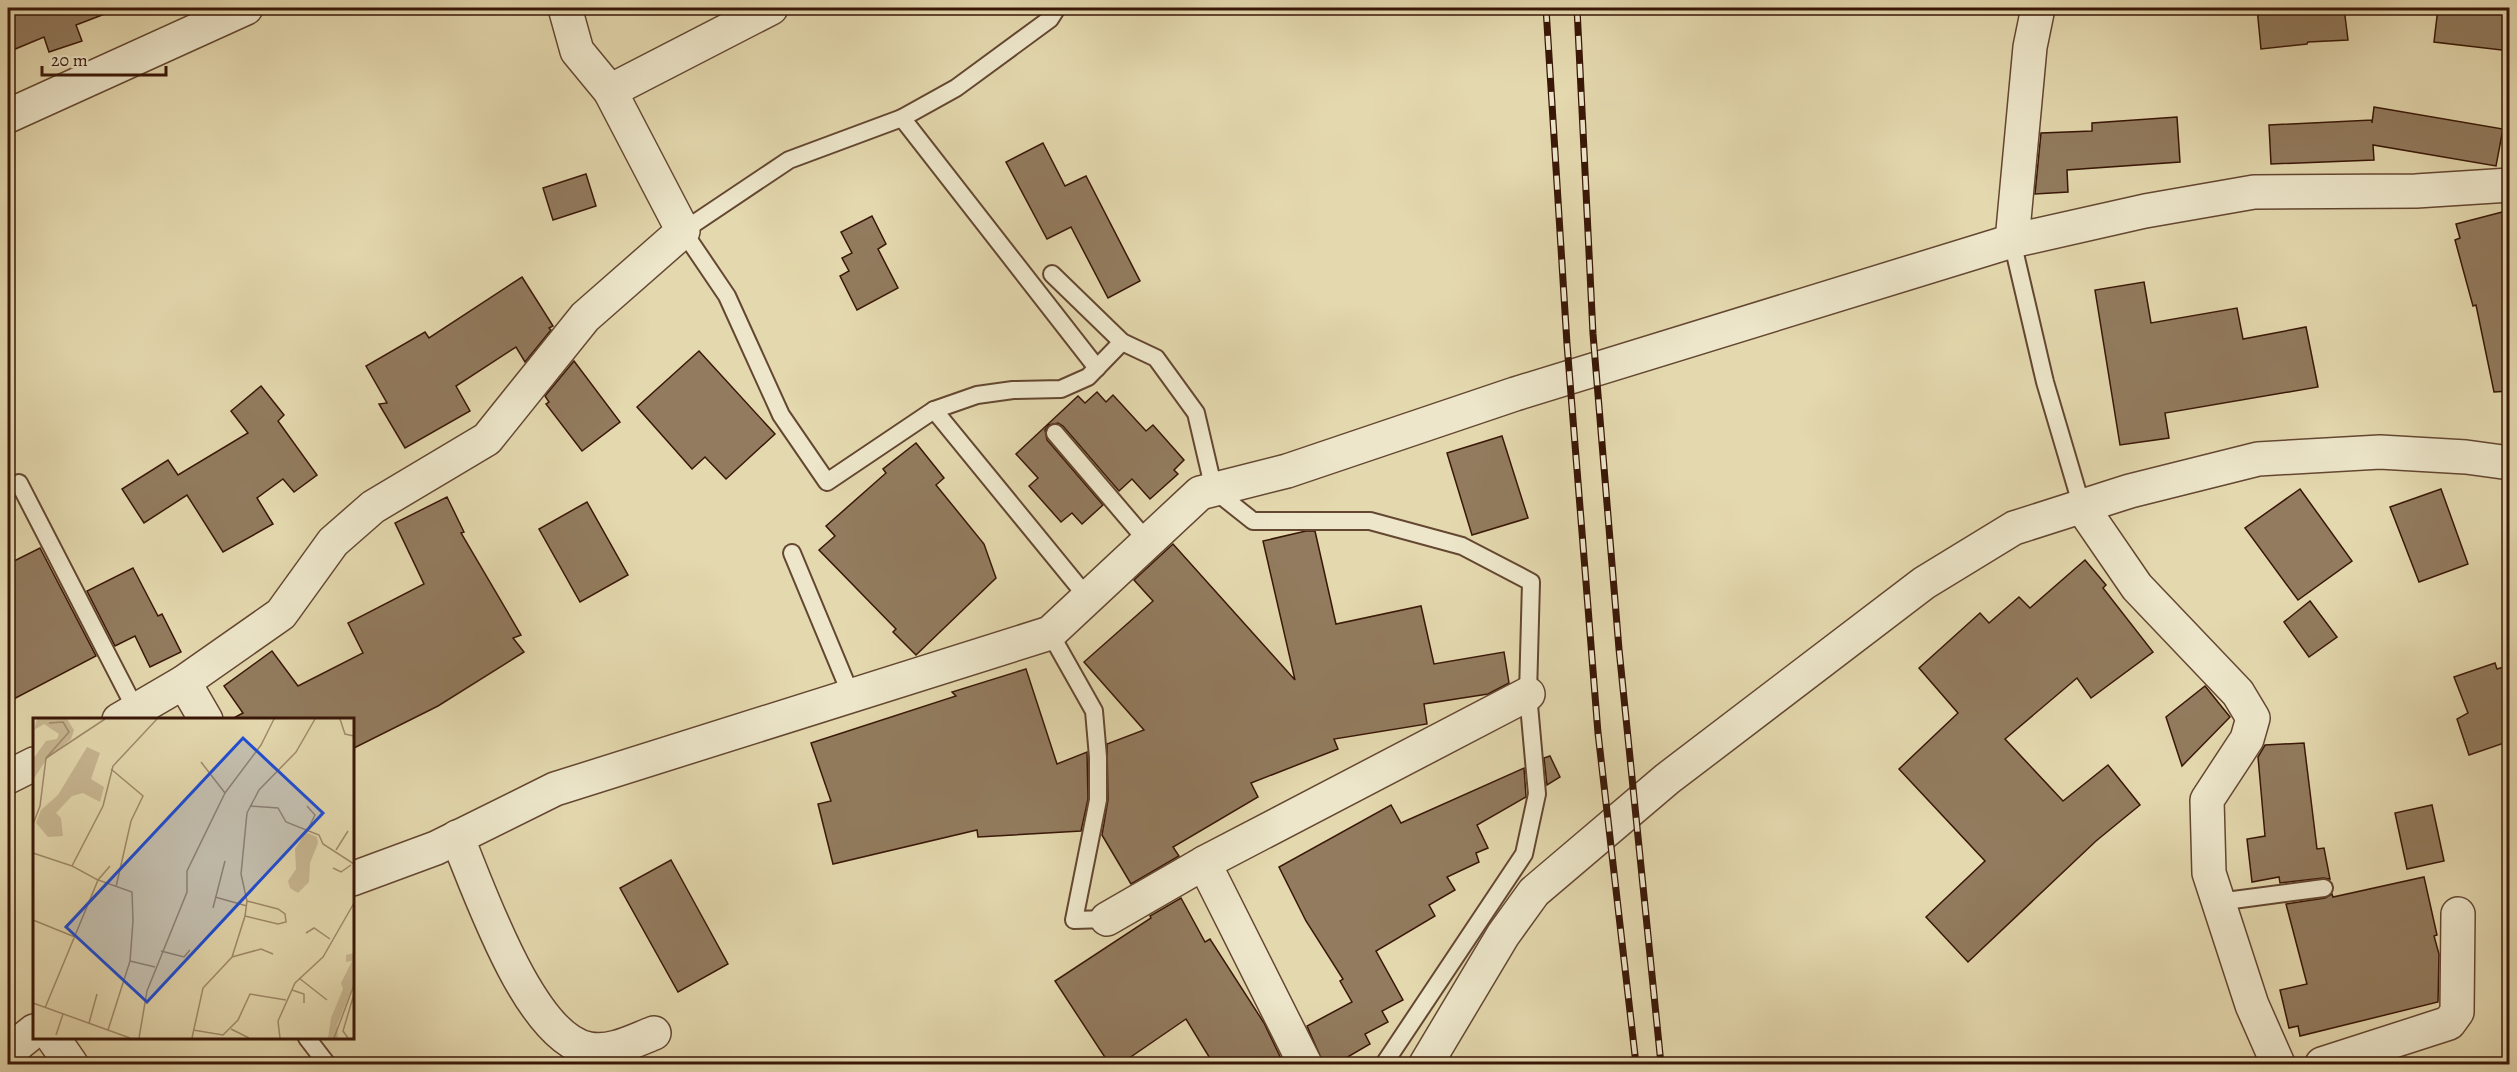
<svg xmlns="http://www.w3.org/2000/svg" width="2517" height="1072" font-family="Alegreya,serif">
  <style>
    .building { fill: #927b5e; stroke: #391707; stroke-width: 1.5 }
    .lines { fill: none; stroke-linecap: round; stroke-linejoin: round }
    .lane-casing { stroke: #644731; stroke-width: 20 }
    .street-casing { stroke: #644731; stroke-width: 36 }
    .lane { stroke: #ede6ca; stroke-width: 16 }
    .street { stroke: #ede6ca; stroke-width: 33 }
    .rail-casing { stroke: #391707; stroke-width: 7 }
    .rail { stroke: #ede6ca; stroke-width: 4.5; stroke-dasharray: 14; stroke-linecap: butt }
    .inset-road { fill: none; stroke: #a08b6b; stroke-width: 1.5 }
    .view { fill: #1d4ed8; fill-opacity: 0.15; stroke: #1d4ed8; stroke-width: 3 }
    .inset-edge { fill: none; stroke: #391707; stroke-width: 3 }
  </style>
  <rect width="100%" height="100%" fill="#e4d8ae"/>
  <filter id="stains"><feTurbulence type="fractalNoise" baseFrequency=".00333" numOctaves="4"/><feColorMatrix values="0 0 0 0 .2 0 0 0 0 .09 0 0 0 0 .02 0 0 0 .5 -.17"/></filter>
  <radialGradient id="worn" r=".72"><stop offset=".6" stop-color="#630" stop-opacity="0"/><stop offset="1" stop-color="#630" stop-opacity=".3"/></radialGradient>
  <!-- building -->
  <g class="building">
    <path d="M 8,8 L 114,8 L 115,10 L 76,25 L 82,41 L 49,52 L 44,37 L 8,52 Z"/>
    <path d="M 2257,8 L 2344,8 L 2348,40 L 2308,42 L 2307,44 L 2261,49 Z"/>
    <path d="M 2438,8 L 2473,8 L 2510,12 L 2510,51 L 2434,42 Z"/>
    <path d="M 2374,107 L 2503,129 L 2496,166 L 2373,145 L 2374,160 L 2271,164 L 2269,125 L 2372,120 L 2372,123 Z"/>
    <path d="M 2177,117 L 2180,162 L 2067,170 L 2068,192 L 2035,194 L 2041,133 L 2092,131 L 2092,123 Z"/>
    <path d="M 1043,143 L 1065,186 L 1086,176 L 1140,281 L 1108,298 L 1071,227 L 1047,239 L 1006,162 Z"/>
    <path d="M 586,174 L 596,206 L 553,220 L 543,188 Z"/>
    <path d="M 2510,210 L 2510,391 L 2494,392 L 2476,305 L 2473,306 L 2455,240 L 2460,238 L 2456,224 Z"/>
    <path d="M 872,216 L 886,244 L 878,249 L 898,288 L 857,310 L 840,276 L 849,271 L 842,258 L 852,253 L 841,232 Z"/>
    <path d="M 522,277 L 553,326 L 549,328 L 551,330 L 525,362 L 516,347 L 456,386 L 470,411 L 405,448 L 379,404 L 387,403 L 366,366 L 425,332 L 429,338 Z"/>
    <path d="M 2144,282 L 2151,323 L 2237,308 L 2243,339 L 2306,327 L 2318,387 L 2165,413 L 2169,438 L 2120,445 L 2095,290 Z"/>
    <path d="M 699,351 L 775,434 L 726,479 L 705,457 L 692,469 L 637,407 Z"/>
    <path d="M 574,361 L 620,422 L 582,451 L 546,404 L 549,402 L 545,396 Z"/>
    <path d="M 261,386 L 284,415 L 278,421 L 317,475 L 294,492 L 283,479 L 257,498 L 273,524 L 223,552 L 187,495 L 144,523 L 122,489 L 168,460 L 178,475 L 248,433 L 231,411 Z"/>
    <path d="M 1097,392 L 1106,402 L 1113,395 L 1146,431 L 1153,425 L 1184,460 L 1174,470 L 1178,474 L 1150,499 L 1132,479 L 1119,491 L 1063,426 L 1058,423 L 1049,425 L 1045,430 L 1047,440 L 1103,505 L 1082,524 L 1072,513 L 1061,522 L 1029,486 L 1038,478 L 1016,454 L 1078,396 L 1085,403 Z"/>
    <path d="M 1502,436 L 1528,518 L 1472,535 L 1447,453 Z"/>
    <path d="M 916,443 L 944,478 L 936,485 L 984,544 L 996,578 L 916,655 L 893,632 L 896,629 L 819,550 L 835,536 L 826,526 L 886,473 L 883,469 Z"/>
    <path d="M 2300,489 L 2352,561 L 2298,600 L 2245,528 Z"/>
    <path d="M 2441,489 L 2468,564 L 2419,582 L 2390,507 Z"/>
    <path d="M 447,497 L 464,532 L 461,533 L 521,635 L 513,638 L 524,652 L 438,706 L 352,749 L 352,720 L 230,720 L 243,713 L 224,686 L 272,651 L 298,686 L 363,653 L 348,623 L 424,584 L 395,523 Z"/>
    <path d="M 587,502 L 628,575 L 580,602 L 539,529 Z"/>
    <path d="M 1306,531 L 1315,531 L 1336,624 L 1421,606 L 1434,664 L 1504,652 L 1509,683 L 1488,694 L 1424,704 L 1427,724 L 1334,739 L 1338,749 L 1251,783 L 1258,797 L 1173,847 L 1179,856 L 1131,884 L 1102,835 L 1108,800 L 1107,744 L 1144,730 L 1084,662 L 1153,601 L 1134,580 L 1173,544 L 1295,680 L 1263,541 Z"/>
    <path d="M 40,548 L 96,656 L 8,702 L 8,564 Z"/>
    <path d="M 2085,560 L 2106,585 L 2103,588 L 2153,652 L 2091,698 L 2077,678 L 2005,739 L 2063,801 L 2108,765 L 2140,805 L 2096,841 L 1968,962 L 1926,917 L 1985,861 L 1899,769 L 1958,713 L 1919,668 L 1980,613 L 1989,623 L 2019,597 L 2030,608 Z"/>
    <path d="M 133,568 L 158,616 L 162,614 L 181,652 L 150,667 L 135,636 L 115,646 L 87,591 Z"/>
    <path d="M 2310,601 L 2337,637 L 2309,657 L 2284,622 Z"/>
    <path d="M 2495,663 L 2497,669 L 2510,665 L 2510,741 L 2469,755 L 2457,719 L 2468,713 L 2454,677 Z"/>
    <path d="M 1026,669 L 1057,764 L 1087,752 L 1088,799 L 1081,831 L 978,837 L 977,830 L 833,864 L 818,804 L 831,801 L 811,743 L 956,696 L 952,692 Z"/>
    <path d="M 2205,686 L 2230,717 L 2182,766 L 2166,717 Z"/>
    <path d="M 2304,743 L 2317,849 L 2324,848 L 2330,879 L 2323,878 L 2280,883 L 2279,877 L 2252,882 L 2247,839 L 2265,836 L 2258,757 L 2265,745 Z"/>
    <path d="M 1550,756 L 1560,777 L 1547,785 L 1544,758 Z"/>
    <path d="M 1524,768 L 1526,797 L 1477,825 L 1488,848 L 1476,853 L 1479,862 L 1447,877 L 1455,890 L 1429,905 L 1435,916 L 1376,951 L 1403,1000 L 1382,1011 L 1388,1022 L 1365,1034 L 1370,1044 L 1334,1065 L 1324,1065 L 1307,1026 L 1352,1002 L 1340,981 L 1343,979 L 1306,921 L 1279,867 L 1391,805 L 1401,823 Z"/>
    <path d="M 2432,805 L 2444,861 L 2407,869 L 2395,813 Z"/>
    <path d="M 671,860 L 728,964 L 678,992 L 620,888 Z"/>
    <path d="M 2424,877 L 2437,935 L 2434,936 L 2439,954 L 2438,1002 L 2300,1036 L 2298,1026 L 2289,1028 L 2280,990 L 2307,984 L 2286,904 L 2325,898 L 2332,894 L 2333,897 Z"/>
    <path d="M 1181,898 L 1205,942 L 1210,939 L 1264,1023 L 1284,1065 L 1214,1065 L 1186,1019 L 1119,1065 L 1110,1065 L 1055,981 L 1151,918 L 1150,916 Z"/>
  </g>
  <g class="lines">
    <defs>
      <g id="lane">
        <path d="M 902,118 L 1097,368"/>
        <path d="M 2012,241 L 2045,382 L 2082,507"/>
        <path d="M 1052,274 L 1122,342 L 1156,358 L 1196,413 L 1214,490 L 1253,521 L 1370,521 L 1462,546 L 1531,582 L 1528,694 L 1537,794 L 1524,854 L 1384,1064"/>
        <path d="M 934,410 L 827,482 L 781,415 L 727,296 L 683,231 L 789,160 L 902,118 L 956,88 L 1050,19 L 1057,8"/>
        <path d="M 1055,433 L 1148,542"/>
        <path d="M 19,483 L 136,710"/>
        <path d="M 792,553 L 851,695"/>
        <path d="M 1087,597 L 934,410 L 977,395 L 1013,390 L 1061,389 L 1088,377 L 1122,342"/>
        <path d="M 1050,633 L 1094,711 L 1098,757 L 1098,800 L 1074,920 L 1107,919"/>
        <path d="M 2218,902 L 2324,888"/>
        <path d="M 307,1038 L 327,1064"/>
      </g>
      <g id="street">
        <path d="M 610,91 L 771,8"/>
        <path d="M 8,116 L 246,8"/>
        <path d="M 2012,241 L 2030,47 L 2038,8"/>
        <path d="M 2082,507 L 2137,587 L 2238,693 L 2253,718 L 2247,739 L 2207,800 L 2209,873 L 2252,1005 L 2278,1064"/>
        <path d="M 184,682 L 206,720"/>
        <path d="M 119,720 L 184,682 L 281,614 L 333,542 L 373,507 L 487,439 L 585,317 L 683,231 L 610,91 L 577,51 L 565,8"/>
        <path d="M 8,777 L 34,764"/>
        <path d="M 457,837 C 479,889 529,1038 589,1049 C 612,1053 633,1041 654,1033"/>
        <path d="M 1204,863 L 1305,1064"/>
        <path d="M 352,879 L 436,848 L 555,789 L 1050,633 L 1200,493 L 1287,471 L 1515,394 L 2012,241 L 2145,211 L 2254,192 L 2416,191 L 2510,185"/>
        <path d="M 1107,919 L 1204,863 L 1528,694"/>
        <path d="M 53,1038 L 71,1064"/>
        <path d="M 8,1052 L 34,1031"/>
        <path d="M 1426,1064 L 1503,935 L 1534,892 L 1667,779 L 1924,583 L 2014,528 L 2130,491 L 2258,459 L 2380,452 L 2466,457 L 2510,463"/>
        <path d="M 2322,1064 L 2449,1023 L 2457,1012 L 2458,914"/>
      </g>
    </defs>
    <!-- lane casing -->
    <use href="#lane" class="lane-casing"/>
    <!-- street casing -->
    <use href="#street" class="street-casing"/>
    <!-- lane -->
    <use href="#lane" class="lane"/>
    <!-- street -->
    <use href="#street" class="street"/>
    <defs>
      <g id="rail">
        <path d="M 1546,8 L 1567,344 L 1598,733 L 1636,1064"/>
        <path d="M 1577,8 L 1593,334 L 1619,649 L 1661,1064"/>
      </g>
    </defs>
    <!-- rail casing -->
    <use href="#rail" class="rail-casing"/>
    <!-- rail -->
    <use href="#rail" class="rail"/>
  </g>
  <!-- overview -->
  <g transform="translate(33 718)">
    <rect width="321" height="321" fill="#e4d8ae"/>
    <path d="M 4,1 L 34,1 L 41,12 L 38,21 L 13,42 L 0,62 L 0,41 L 13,23 L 24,21 L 26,16 L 11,6 L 1,12 ZM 54,29 L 67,35 L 58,61 L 71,69 L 67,84 L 50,75 L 39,78 L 23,95 L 28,100 L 30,118 L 15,119 L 3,105 L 8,92 L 25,77 ZM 273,114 L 284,119 L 285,125 L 277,145 L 276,164 L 265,175 L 257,170 L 255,163 L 263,151 L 262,131 ZM 321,235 L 321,266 L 304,307 L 305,320 L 295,320 L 298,300 L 310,271 L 308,265 L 319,243 L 313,244 L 313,237 Z" fill="#c7b792"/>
    <path class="inset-road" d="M 307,1 L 312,16 L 321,18M 13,40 L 36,14 L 30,4 L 16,5M 168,44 L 192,75M 78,51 L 110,78 L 98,103 L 83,169M 217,88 L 245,90 L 253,104 L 286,117 L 290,126 L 321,146M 274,88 L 282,97 L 274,113M 0,106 L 7,88 L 13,40 L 72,1M 303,132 L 315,113M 0,135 L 39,148M 300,150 L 308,154 L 318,147M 182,179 L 214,188M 180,190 L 192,143M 212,198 L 245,206 L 253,204 L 252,196 L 245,191 L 214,183M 0,202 L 42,219M 273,215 L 281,210 L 297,221M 128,233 L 151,239 L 157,232M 199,239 L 228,231 L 240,236M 97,243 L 122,249M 266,260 L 294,282M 259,272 L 271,276 L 271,285M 0,285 L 97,320M 12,290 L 65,162 L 39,148 L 70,88 L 80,48 L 124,1M 56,305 L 64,276M 198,311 L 216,320M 75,312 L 97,243 L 100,203 L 99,174 L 65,162 L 77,148M 160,312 L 190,317 L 205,302 L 217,276 L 253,282M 23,317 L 30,296M 106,320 L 114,273 L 154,174 L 154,153 L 192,75 L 228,27 L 241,1M 159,320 L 170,270 L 199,239 L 212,198 L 214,183 L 208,156 L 214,95 L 226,72 L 263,34 L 282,1M 247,320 L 245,303 L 262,265 L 290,239 L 321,185M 301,320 L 321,267M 315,320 L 310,313 L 321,276"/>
    <path class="view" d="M 210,20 L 290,95 L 114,284 L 33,209 Z"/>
    <rect width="321" height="321" class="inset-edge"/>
  </g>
  <!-- margin -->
  <rect width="2517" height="1072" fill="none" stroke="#e4d8ae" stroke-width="30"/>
  <rect x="9" y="9" width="2499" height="1054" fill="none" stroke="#391707" stroke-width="3"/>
  <rect x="15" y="15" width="2487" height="1042" fill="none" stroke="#391707" stroke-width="1.5"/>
  <!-- scale -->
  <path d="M42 66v9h124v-9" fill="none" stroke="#391707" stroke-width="3"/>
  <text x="51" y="66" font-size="18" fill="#391707" stroke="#ede6ca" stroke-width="4.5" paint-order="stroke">20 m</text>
  <rect width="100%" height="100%" filter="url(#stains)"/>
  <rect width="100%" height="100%" fill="url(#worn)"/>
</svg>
